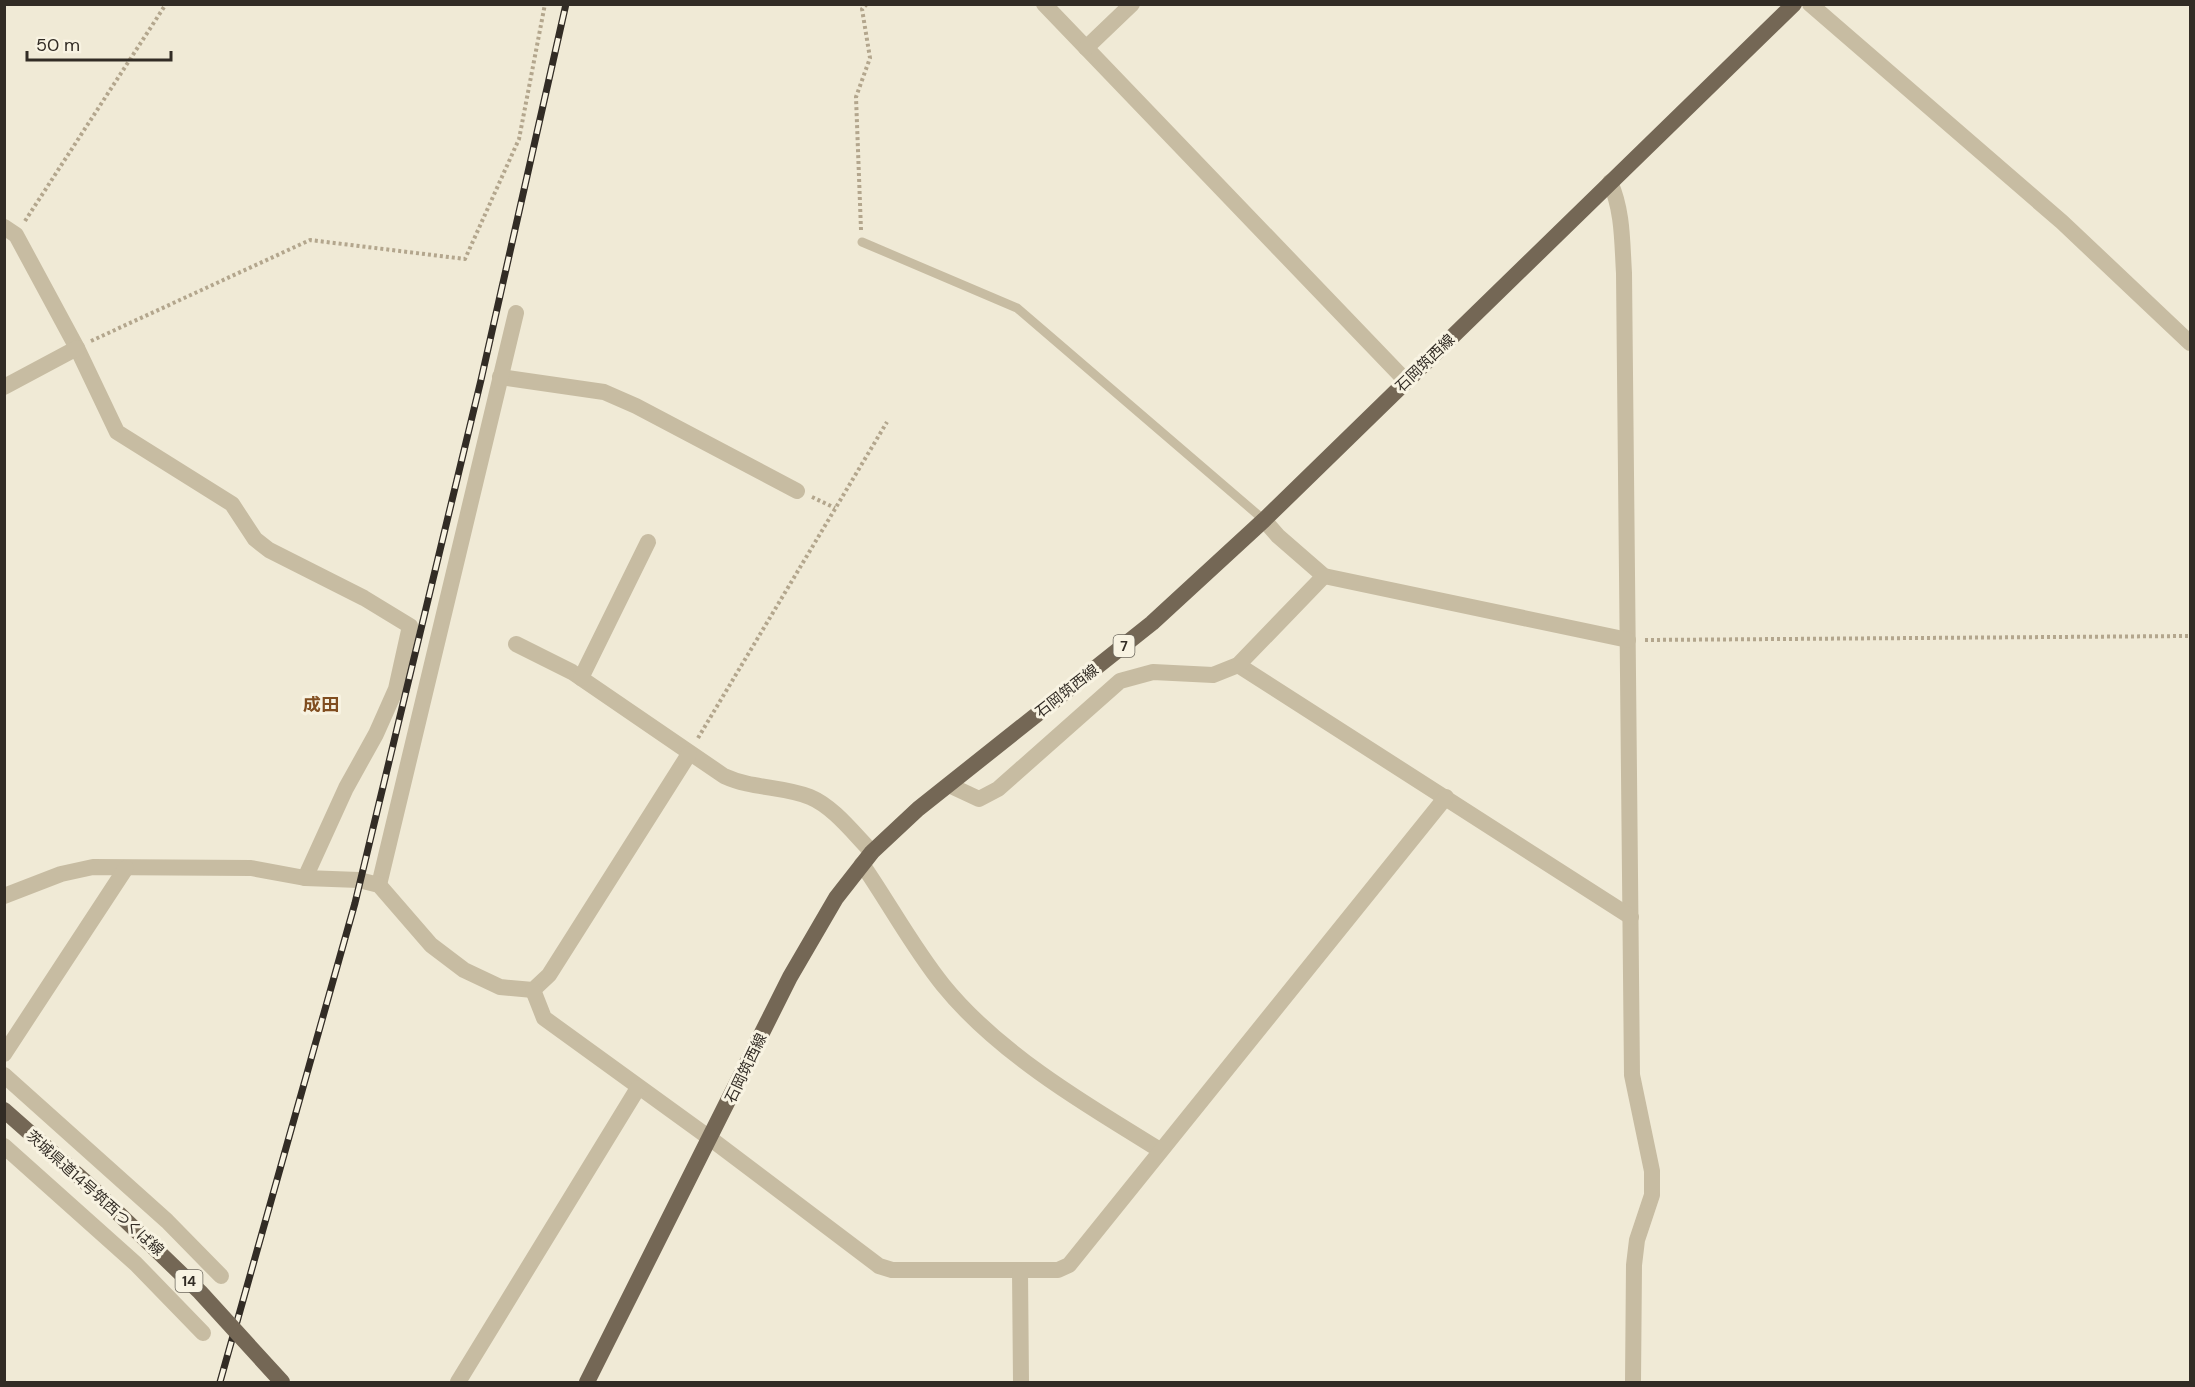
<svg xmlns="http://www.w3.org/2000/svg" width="2195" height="1387" font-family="'DM Sans','Noto Sans JP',sans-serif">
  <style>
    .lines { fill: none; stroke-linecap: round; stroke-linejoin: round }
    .path { stroke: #b3a68d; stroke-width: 4; stroke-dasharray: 3 3; stroke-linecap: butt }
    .service { stroke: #c7bca2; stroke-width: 9 }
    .minor { stroke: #c7bca2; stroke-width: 16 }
    .primary { stroke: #746755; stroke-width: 16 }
    .rail-casing { stroke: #322c25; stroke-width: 7 }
    .rail { stroke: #f8f3e2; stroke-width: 4.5; stroke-dasharray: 14; stroke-linecap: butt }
    .primary-bridge { stroke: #746755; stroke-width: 16 }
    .labels { text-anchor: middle; stroke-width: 6; stroke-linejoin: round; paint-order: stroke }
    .shield { fill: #f8f3e2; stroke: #6d685e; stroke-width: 1.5 }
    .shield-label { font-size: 14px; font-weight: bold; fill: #322c25 }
    .street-label { font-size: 15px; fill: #322c25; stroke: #f8f3e2 }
    .quarter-label { font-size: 18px; font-weight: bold; fill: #804d1f; stroke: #f8f3e2 }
  </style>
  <rect width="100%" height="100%" fill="#f0ead6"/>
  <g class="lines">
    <!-- path -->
    <g class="path">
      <path d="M 25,221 L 166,4"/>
      <path d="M 861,230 L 856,97 L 870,58 L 862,9 L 867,4"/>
      <path d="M 91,341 L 310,240 L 465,259 L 519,139 L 545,4"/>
      <path d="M 812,497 L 835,508"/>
      <path d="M 1645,640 L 2190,636"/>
      <path d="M 698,738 L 887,422"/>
    </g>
    <!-- service -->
    <path class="service" d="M 862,242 L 1017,308 L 1264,520"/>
    <!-- minor -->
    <g class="minor">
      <path d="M 1044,4 L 1406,381"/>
      <path d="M 1810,4 L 2062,222 L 2190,343"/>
      <path d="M 1086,48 L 1132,4"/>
      <path d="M 1610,182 C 1623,211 1622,242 1624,273 L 1632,1075 L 1652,1171 L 1652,1195 L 1637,1240 L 1634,1265 L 1633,1382"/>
      <path d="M 4,227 L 16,235 L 77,348 L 117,432 L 232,504 L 255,539 L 269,550 L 364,598 L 410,626 L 396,689 L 376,734 L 346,788 L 305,878"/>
      <path d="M 500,377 L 604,392 L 636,406 L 797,491"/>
      <path d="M 4,387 L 77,348"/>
      <path d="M 1264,520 L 1278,536 L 1324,576 L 1628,640"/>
      <path d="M 516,644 L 572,672 L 724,776 C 752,789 782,786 810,797 C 834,807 854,834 872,852"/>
      <path d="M 1238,665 L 1631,917"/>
      <path d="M 581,678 L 648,542"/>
      <path d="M 949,785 L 979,799 L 998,789 L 1120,681 L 1153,672 L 1213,675 L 1238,665 L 1324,576"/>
      <path d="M 862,864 C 889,903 913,948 943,985 C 998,1053 1086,1105 1160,1150"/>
      <path d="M 379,885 L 516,313"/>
      <path d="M 4,896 L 61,874 L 93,867 L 251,868 L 305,878 L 359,880 L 379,885 L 431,945 L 464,970 L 500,987 L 533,990 L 549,975 L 689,754"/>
      <path d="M 533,990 L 544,1018 L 711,1139 L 879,1266 L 892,1270 L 1058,1270 L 1069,1265 L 1446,797"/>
      <path d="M 4,1054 L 126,868"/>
      <path d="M 4,1075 L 167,1221 L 221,1276"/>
      <path d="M 4,1146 L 136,1264 L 203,1333"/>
      <path d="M 1020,1271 L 1021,1382"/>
      <path d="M 458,1382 L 638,1088"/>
    </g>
    <!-- primary -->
    <g class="primary">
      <path d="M 4,1110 L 90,1186"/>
      <path d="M 587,1382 L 790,977 L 836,898 L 872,852 L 918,809 L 1152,623 L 1264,520 L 1794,4"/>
    </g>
    <defs>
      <path id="rail" d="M 220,1382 L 355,903 L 481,380 L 566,4"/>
    </defs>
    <!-- rail casing -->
    <use href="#rail" class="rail-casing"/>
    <!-- rail -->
    <use href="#rail" class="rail"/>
    <!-- primary-bridge -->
    <path class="primary-bridge" d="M 90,1186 L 200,1292 L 282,1382"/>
  </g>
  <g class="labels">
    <!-- shield labels -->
    <g class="shield">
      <rect x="1113.5" y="635" width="21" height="22" rx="4.5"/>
      <rect x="175.5" y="1270" width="27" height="22" rx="4.5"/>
    </g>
    <g class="shield-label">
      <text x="1124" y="651">7</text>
      <text x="189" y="1286">14</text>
    </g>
    <!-- street labels -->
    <g class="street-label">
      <text transform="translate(1425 363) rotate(-44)" y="5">石岡筑西線</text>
      <text transform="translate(1067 691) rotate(-38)" y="5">石岡筑西線</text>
      <text transform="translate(746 1068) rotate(-64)" y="5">石岡筑西線</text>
      <text transform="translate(95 1193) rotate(42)" y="5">茨城県道14号筑西つくば線</text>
    </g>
    <!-- quarter labels -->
    <g class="quarter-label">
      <text x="321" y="711">成田</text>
    </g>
  </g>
  <!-- border -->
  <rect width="2195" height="1387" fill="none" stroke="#322c25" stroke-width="12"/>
  <!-- scale -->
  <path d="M27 51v9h144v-9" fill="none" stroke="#322c25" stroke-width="3"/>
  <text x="36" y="51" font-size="18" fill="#322c25" stroke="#f8f3e2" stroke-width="4.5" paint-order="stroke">50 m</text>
</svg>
